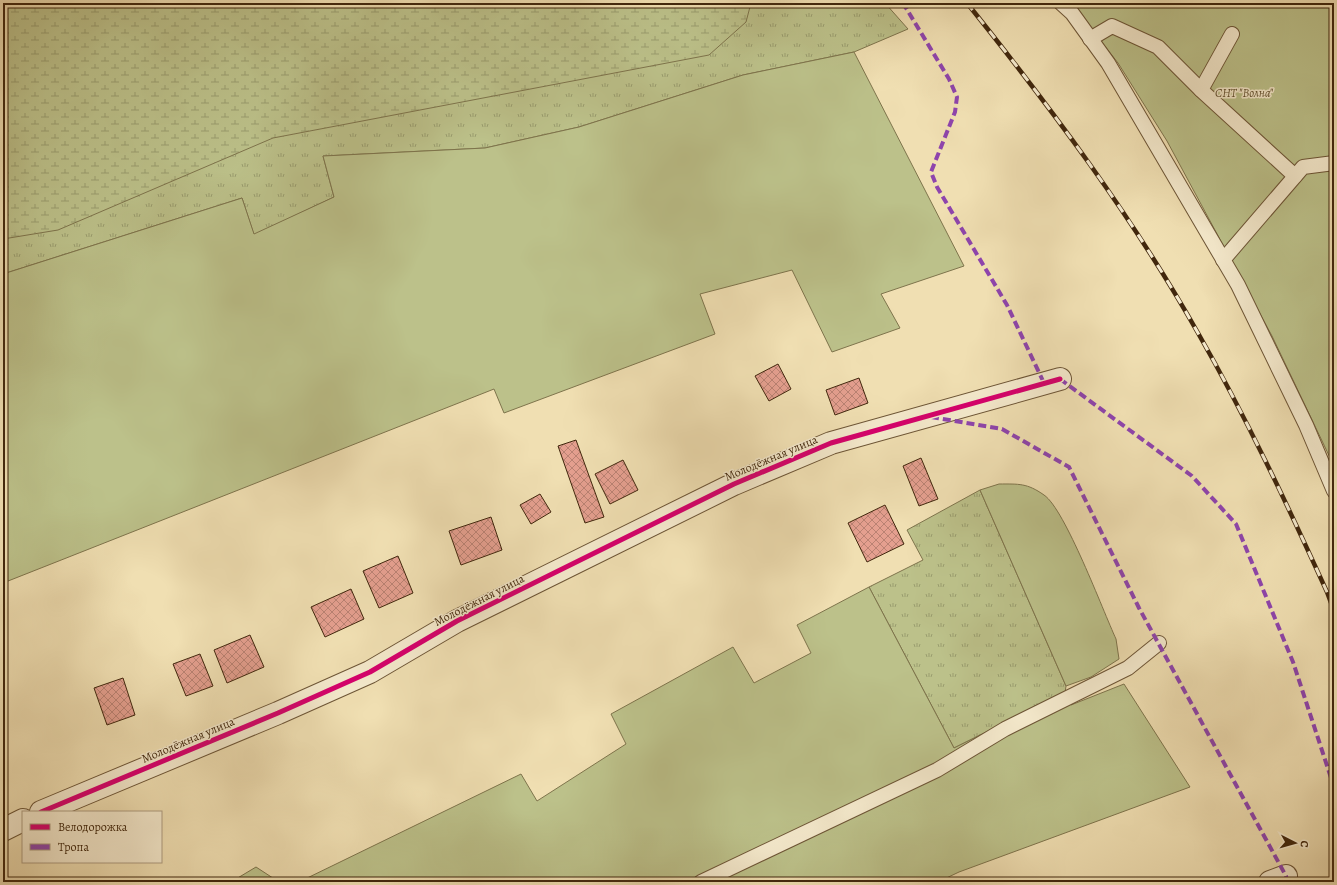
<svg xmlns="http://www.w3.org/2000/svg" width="1337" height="885" font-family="Alegreya,serif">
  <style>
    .grass { fill: url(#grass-tufts); stroke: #7e744c }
    .wetland { fill: url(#wetland-marsh); stroke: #7e744c }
    .garden { fill: #bcc18a; stroke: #7e744c }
    .building { fill: url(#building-cross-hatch); stroke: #41270d }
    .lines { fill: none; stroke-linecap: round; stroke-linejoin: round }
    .service-casing { stroke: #6d5536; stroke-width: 16 }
    .minor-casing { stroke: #6d5536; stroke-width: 24 }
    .service { stroke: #f5eacd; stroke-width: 14 }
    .minor { stroke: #f5eacd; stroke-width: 22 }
    .rail-casing { stroke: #41270d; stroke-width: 4.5 }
    .rail { stroke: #f5eacd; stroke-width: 3; stroke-dasharray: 9; stroke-linecap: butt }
    .quiet { stroke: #8e44ad; stroke-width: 4; stroke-dasharray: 8 4; stroke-linecap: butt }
    .cycleway-casing { stroke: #f5eacd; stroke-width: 8 }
    .cycleway { stroke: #d6006c; stroke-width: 5 }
    .labels { text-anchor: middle; stroke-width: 3; stroke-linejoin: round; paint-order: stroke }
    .park-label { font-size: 12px; font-style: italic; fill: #604e2c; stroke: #f5eacd }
    .street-label { font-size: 12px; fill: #41270d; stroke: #f5eacd }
  </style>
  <defs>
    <pattern id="grass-tufts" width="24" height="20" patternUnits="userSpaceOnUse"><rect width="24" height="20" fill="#bcc18a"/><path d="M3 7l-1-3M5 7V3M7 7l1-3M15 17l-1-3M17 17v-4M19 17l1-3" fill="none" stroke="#9a9d6f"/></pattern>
    <pattern id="wetland-marsh" width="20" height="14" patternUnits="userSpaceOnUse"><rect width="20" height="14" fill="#bcc18a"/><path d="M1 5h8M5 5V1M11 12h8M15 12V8" fill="none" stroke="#9a9d6f"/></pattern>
    <pattern id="building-cross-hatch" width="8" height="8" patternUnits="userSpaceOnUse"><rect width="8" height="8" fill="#e49f8f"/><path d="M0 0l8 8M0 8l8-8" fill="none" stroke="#ba8273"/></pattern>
  </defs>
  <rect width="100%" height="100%" fill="#f0dfb2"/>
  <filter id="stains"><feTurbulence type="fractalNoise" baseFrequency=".005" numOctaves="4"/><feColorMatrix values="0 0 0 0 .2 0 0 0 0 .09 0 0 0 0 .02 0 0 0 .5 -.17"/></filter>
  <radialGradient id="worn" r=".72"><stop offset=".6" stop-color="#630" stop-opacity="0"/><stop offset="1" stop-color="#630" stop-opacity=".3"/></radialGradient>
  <!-- grass -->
  <g class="grass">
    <path d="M 3,3 L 885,3 L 908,29 L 854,52 L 743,75 L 579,127 L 485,148 L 323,156 L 334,197 L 254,235 L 242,198 L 3,274 Z"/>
    <path d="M 980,490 L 1066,686 L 1065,693 L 954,748 L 869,587 L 923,560 L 907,530 Z"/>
  </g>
  <!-- wetland -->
  <path class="wetland" d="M 3,3 L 751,3 L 746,22 L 709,55 L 273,138 L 58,230 L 3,239 Z"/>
  <!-- garden -->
  <g class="garden">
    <path d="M 1071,3 L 1334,3 L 1334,466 L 1272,336 L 1167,141 L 1118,63 Z"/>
    <path d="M 854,52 L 964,266 L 881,294 L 900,328 L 832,352 L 792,270 L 700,294 L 715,334 L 504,413 L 494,389 L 3,583 L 3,274 L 242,198 L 254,234 L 334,197 L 323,156 L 485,148 L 579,127 L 743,75 Z"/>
    <path d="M 999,484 C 1019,484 1027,483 1044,495 C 1065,509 1103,611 1116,639 L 1119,659 L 1091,677 L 1066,686 L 980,490 Z"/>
    <path d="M 869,587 L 954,748 L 1065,693 L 1071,705 L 1124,684 L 1190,787 L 959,872 L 938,882 L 299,882 L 521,774 L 537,801 L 626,744 L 611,714 L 733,647 L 754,683 L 811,653 L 797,625 Z"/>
    <path d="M 256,867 L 279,882 L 231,882 Z"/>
  </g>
  <!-- building -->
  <g class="building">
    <path d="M 778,364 L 791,389 L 769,401 L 755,376 Z"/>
    <path d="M 859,378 L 868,403 L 835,415 L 826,390 Z"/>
    <path d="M 576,440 L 604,517 L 585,523 L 558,446 Z"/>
    <path d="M 921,458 L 938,499 L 919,506 L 903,466 Z"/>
    <path d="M 623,460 L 638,490 L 610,504 L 595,474 Z"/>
    <path d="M 540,494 L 551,512 L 531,524 L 520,505 Z"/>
    <path d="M 885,505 L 904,544 L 867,562 L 848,523 Z"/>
    <path d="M 491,517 L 502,550 L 461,565 L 449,531 Z"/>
    <path d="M 398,556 L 413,593 L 379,608 L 363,571 Z"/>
    <path d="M 351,589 L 364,619 L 325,637 L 311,607 Z"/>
    <path d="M 250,635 L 264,667 L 227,683 L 214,650 Z"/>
    <path d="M 200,654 L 213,686 L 186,696 L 173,664 Z"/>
    <path d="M 123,678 L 135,715 L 107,725 L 94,688 Z"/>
  </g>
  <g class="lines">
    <defs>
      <g id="service">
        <path d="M 1061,3 L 1072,13 L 1108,63 L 1238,285 L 1306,425 L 1334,491"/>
        <path d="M 1232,34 L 1201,90 L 1295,176"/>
        <path d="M 1090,39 L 1112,26 L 1158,47 L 1201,90"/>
        <path d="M 1223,260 L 1303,167 L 1334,163"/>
        <path d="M 701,882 L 937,770 L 1005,729 L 1128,668 L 1159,643"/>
      </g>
      <g id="minor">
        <path d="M 41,812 L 278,713 L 370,672 L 457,621 L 734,484 L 831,443 L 1060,379"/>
        <path d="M 3,830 L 23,820"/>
        <path d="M 1270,882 L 1286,876"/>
      </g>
    </defs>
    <!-- service casing -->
    <use href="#service" class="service-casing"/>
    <!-- minor casing -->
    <use href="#minor" class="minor-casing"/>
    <!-- service -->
    <use href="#service" class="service"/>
    <!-- minor -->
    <use href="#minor" class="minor"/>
    <defs>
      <path id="rail" d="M 967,3 C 1051,108 1132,216 1198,333 C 1246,417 1287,504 1327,592 L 1334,611"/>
    </defs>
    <!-- rail casing -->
    <use href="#rail" class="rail-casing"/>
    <!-- rail -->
    <use href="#rail" class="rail"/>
    <!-- quiet -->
    <g class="quiet">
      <path d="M 902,3 L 906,8 L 949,79 L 957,97 L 955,112 L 931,172 L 937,187 L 1007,305 L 1044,383"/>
      <path d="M 1060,379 L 1192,476 L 1236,524 L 1293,662 L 1334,787"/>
      <path d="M 931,417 L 1002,429 L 1069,467 L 1139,608 L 1286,876 L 1287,882"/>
    </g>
    <defs>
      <path id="cycleway" d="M 41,812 L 278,713 L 370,672 L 457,621 L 734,484 L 831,443 L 1060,379"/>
    </defs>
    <!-- cycleway casing -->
    <use href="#cycleway" class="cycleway-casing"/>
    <!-- cycleway -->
    <use href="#cycleway" class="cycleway"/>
  </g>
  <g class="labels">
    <!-- park labels -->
    <g class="park-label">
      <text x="1244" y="97">СНТ "Волна"</text>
    </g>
    <!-- street labels -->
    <g class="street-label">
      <text transform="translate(771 458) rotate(-23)" y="4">Молодёжная улица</text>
      <text transform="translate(479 600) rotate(-27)" y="4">Молодёжная улица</text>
      <text transform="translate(188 740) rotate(-23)" y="4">Молодёжная улица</text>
    </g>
  </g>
  <!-- margin -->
  <rect width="1337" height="885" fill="none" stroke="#f0dfb2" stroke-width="16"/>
  <rect x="4" y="4" width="1329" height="877" fill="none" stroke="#41270d" stroke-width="2"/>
  <rect x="8" y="8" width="1321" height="869" fill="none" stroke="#41270d"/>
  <!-- legend -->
  <rect x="22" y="811" width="140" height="52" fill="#f5eacd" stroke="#ad9c80"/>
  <rect x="30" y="824" width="20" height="6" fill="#d6006c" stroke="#ad9c80"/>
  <text x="58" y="831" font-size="12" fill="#41270d">Велодорожка</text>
  <rect x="30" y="844" width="20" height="6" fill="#8e44ad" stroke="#ad9c80"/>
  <text x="58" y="851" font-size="12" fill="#41270d">Тропа</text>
  <!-- north arrow -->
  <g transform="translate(1295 843) rotate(96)" stroke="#f5eacd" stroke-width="3" paint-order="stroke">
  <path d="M0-3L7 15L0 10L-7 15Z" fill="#41270d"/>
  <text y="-6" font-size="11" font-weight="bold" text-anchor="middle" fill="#41270d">С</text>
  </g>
  <rect width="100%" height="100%" filter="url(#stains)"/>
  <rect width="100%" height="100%" fill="url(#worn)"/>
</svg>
